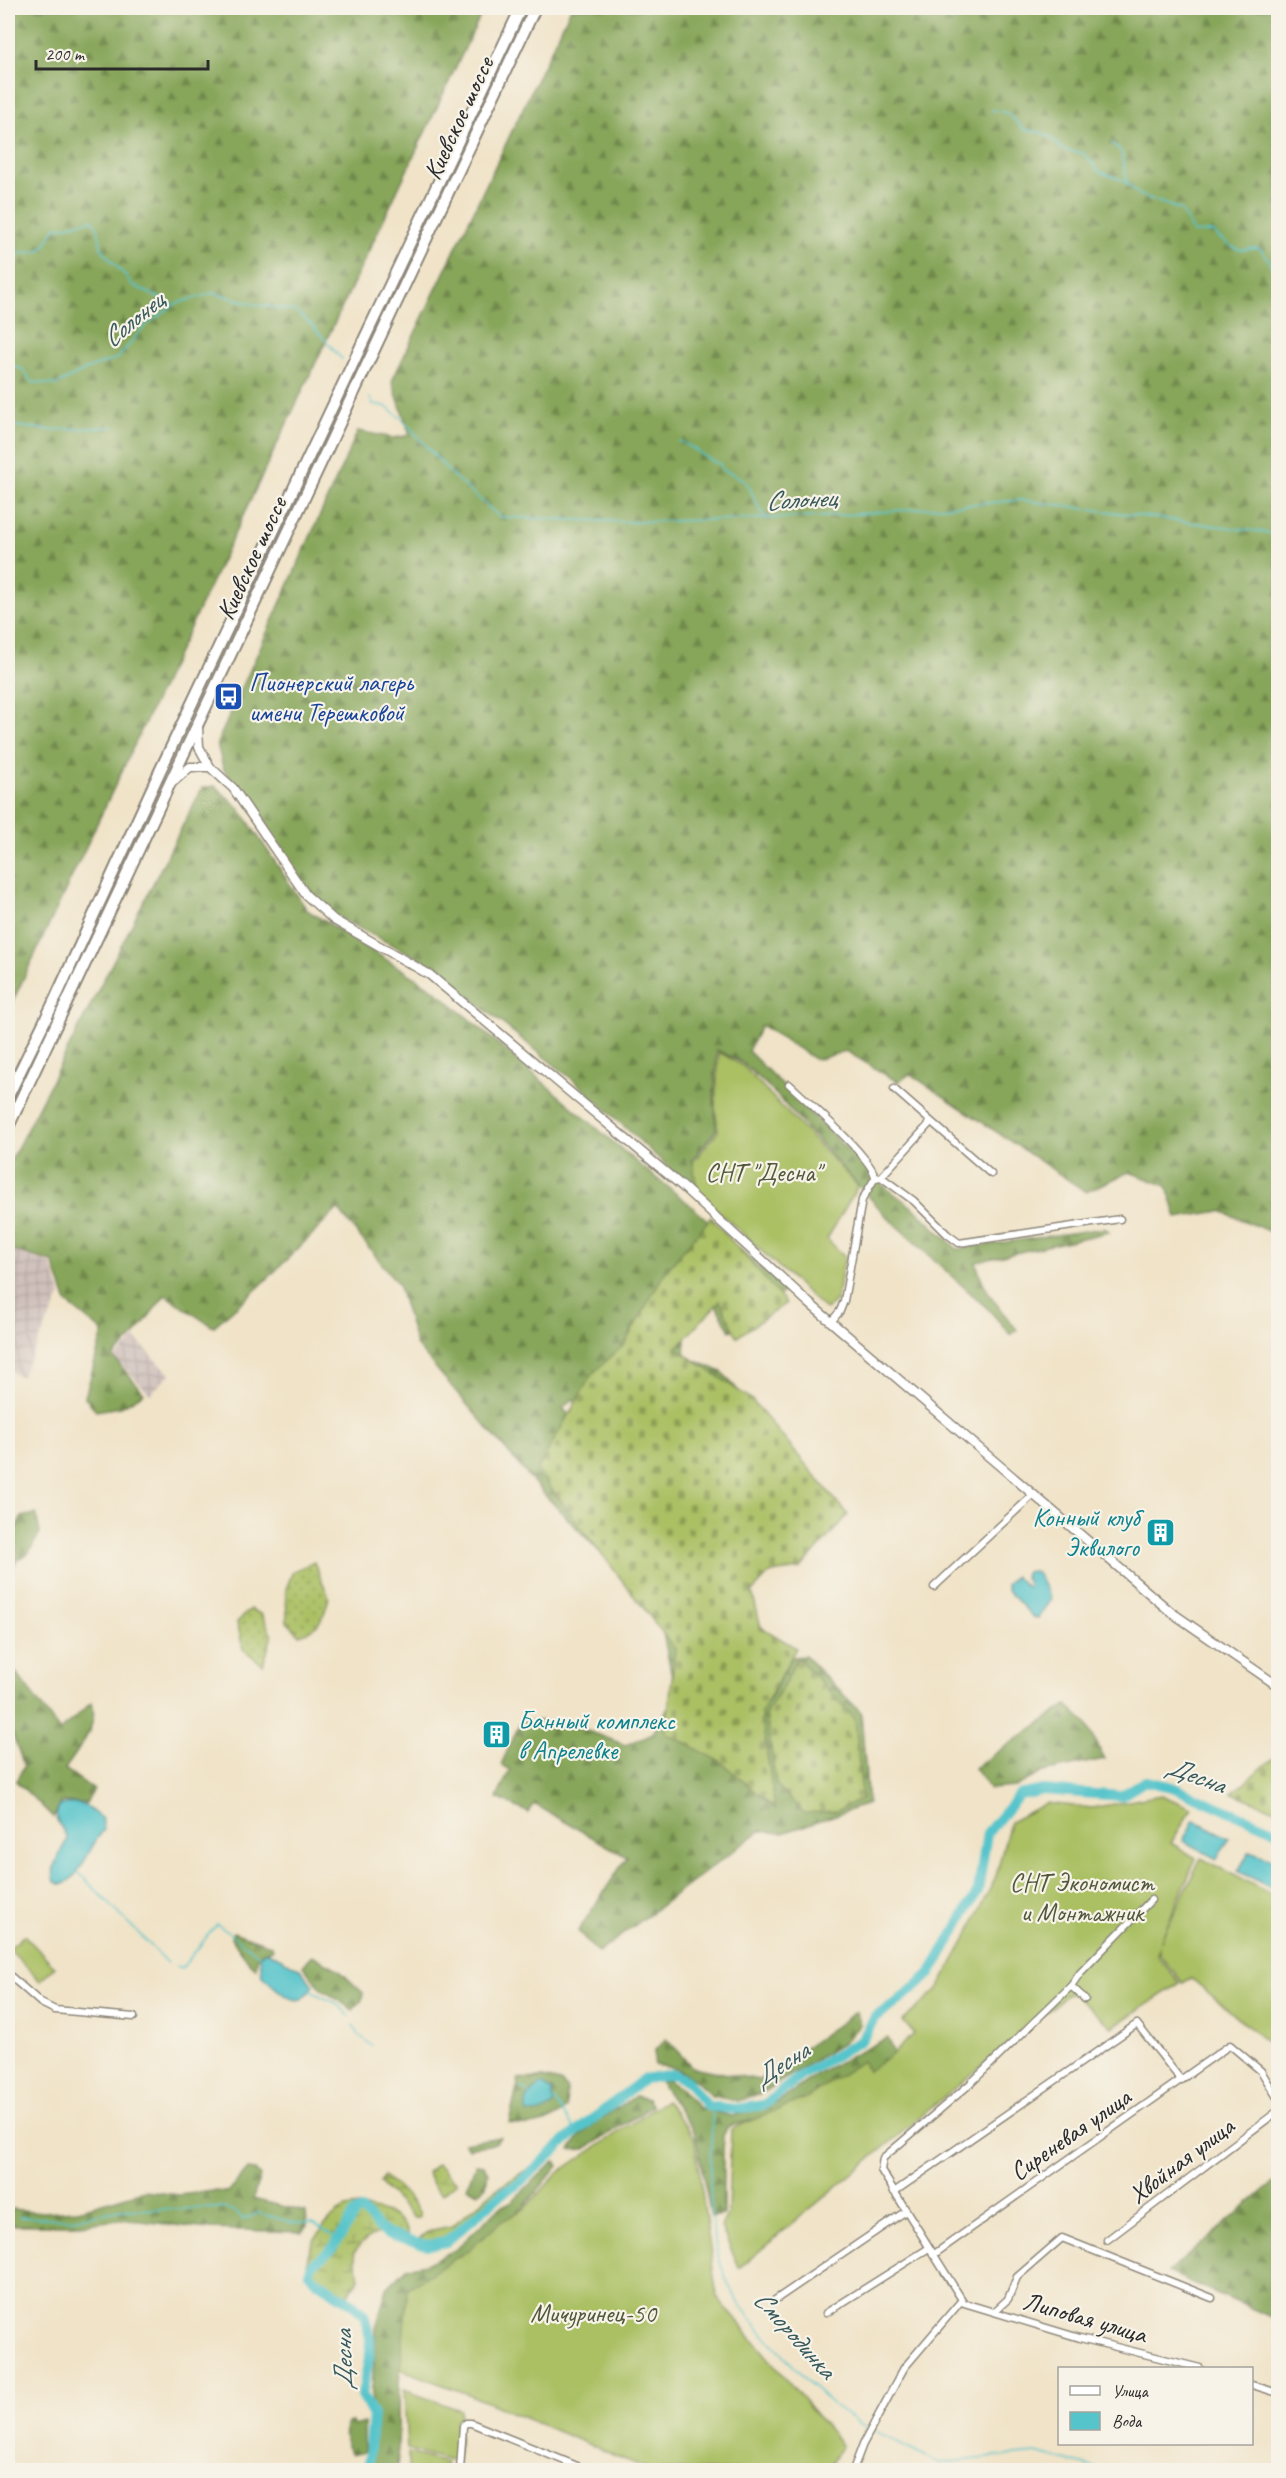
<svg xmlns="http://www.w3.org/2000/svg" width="1286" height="2478" font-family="Caveat,sans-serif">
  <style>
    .industrial { fill: url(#industrial-grid) }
    .grass { fill: url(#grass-dots); stroke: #6a7648; stroke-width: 1.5 }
    .forest { fill: url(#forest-firs); stroke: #596842; stroke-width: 1.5 }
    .wetland { fill: url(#wetland-marsh); stroke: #6a7648; stroke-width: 1.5 }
    .cemetery { fill: url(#cemetery-stones); stroke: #6a7648; stroke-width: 1.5 }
    .park { fill: url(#park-tufts); stroke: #6a7648; stroke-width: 1.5 }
    .garden { fill: #aac064; stroke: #6a7648; stroke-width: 1.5 }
    .water { fill: #56c4cb; stroke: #40787b; stroke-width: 1.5 }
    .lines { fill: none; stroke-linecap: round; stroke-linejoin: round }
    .stream { stroke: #56c4cb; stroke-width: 1.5 }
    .river { stroke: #56c4cb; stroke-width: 10 }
    .street-casing { stroke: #8e877a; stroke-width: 9 }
    .secondary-casing { stroke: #8e877a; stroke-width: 11 }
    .highway-casing { stroke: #8e877a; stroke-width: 14 }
    .street { stroke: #fff; stroke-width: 6 }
    .secondary { stroke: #fff; stroke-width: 8 }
    .highway { stroke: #fff; stroke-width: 10 }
    .labels { text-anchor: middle; stroke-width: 4.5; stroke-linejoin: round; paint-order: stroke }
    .street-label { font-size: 26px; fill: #2b2b2b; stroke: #f7f3e8 }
    .transit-label { font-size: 26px; fill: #164399; stroke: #f7f3e8; text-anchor: start }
    .park-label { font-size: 26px; fill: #51583c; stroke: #f7f3e8 }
    .culture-label { font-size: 26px; fill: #0d838f; stroke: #f7f3e8; text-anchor: end }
    .water-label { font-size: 27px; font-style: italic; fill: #38595b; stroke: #f7f3e8 }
  </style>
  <defs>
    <pattern id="industrial-grid" width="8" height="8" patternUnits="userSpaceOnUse" patternTransform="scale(1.5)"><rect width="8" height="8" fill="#cfc0bb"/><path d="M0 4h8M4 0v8" fill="none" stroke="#b2a5a1"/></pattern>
    <pattern id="grass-dots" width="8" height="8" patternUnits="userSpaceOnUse" patternTransform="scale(1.5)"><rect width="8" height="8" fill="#aac064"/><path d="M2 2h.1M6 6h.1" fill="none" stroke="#8b9c53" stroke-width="1.8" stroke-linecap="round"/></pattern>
    <pattern id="forest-firs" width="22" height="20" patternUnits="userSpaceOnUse" patternTransform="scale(1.5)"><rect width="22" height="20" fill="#87a65a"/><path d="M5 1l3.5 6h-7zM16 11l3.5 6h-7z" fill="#6f874b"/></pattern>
    <pattern id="wetland-marsh" width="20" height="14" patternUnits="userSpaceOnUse" patternTransform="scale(1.5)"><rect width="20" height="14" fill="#aac064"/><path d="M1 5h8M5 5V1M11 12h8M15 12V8" fill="none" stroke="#8b9c53"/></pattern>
    <pattern id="cemetery-stones" width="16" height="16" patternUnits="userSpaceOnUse" patternTransform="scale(1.5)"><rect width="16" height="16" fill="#aac064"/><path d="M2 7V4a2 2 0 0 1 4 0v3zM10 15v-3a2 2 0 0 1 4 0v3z" fill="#8b9c53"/></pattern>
    <pattern id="park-tufts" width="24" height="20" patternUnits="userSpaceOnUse" patternTransform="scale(1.5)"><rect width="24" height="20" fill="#aac064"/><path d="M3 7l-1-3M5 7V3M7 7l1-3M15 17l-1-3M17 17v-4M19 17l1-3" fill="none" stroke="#8b9c53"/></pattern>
  </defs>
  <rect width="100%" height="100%" fill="#f7f3e8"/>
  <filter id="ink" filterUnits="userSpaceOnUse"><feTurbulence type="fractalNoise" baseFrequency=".0167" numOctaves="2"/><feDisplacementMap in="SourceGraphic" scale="12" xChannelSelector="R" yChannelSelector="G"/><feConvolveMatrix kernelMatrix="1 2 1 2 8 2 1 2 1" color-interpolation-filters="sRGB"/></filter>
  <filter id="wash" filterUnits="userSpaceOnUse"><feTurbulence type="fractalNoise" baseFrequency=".008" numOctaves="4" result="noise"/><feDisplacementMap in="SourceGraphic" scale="24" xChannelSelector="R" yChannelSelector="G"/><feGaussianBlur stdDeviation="1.35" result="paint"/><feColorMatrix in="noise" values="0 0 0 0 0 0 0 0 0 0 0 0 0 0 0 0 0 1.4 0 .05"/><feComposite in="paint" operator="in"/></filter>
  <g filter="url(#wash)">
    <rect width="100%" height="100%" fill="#f0e3c8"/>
    <!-- industrial -->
    <g class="industrial">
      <path d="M 8,1250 L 51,1263 L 61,1295 L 21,1377 L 8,1369 Z"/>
      <path d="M 135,1338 L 170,1374 L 150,1394 L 115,1358 Z"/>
    </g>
    <!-- grass -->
    <g class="grass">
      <path d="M 314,1562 L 329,1597 C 324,1617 321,1628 300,1635 L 287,1622 L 286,1589 L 293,1571 Z"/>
      <path d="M 251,1609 L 262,1615 L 272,1635 L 263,1665 L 243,1649 L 237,1622 Z"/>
    </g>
    <!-- forest -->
    <g class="forest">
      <path d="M 8,8 L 484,8 L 10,1007 L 8,1007 Z"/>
      <path d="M 571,8 L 1278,8 L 1278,1235 L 1221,1211 L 1177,1218 L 1167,1186 L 1129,1172 L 1086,1192 L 910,1074 L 898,1082 L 846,1051 L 816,1060 L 761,1025 L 748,1051 L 884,1186 L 916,1210 L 957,1249 L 1105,1228 L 1109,1232 L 976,1262 C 982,1290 1000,1308 1017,1330 L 1011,1335 L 989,1310 L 889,1219 L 770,1088 L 741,1062 L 717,1050 L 714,1097 L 716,1130 L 692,1160 L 701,1189 L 691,1188 L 577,1083 L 424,961 L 335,916 L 309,892 L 223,768 L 217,743 L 358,431 L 394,438 L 410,435 L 392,381 Z"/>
      <path d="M 215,786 L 240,809 L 307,910 L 435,990 L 640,1165 L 688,1203 L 786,1290 L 758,1312 L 754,1320 L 730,1331 L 716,1305 L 685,1334 L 685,1356 L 722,1372 L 848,1515 L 804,1563 L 662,1486 L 573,1399 L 563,1408 L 584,1433 L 645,1599 L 542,1492 L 416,1345 L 398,1284 L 338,1209 L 259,1287 L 213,1327 L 165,1295 L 134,1336 L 113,1357 L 144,1393 L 121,1407 L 96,1411 L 85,1397 L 103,1332 L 67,1303 L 53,1262 L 8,1249 L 8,1166 L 202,788 Z"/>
      <path d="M 36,1514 L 40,1533 L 28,1554 L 17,1560 L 8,1580 L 8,1539 L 22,1517 Z"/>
      <path d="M 660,1620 L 745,1711 L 768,1702 L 792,1657 L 805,1656 L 861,1712 L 868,1804 L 783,1833 L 760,1831 L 598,1953 L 578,1931 L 627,1857 L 534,1804 L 529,1813 L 497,1798 L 510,1770 L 501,1765 L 520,1723 C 557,1715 591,1733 626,1745 L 653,1733 L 676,1695 Z"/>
      <path d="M 8,1662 L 60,1731 L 92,1702 C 100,1725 77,1751 65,1769 L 94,1790 L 86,1803 L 62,1802 L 53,1817 L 16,1781 L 24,1766 L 8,1721 Z"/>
      <path d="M 1067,1705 L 1086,1723 L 1105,1759 L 1043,1772 L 1015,1787 L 989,1789 L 974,1768 Z"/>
      <path d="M 233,1932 L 271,1945 L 272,1949 C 260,1952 256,1956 256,1968 C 245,1961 240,1948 231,1938 Z"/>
      <path d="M 312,1955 L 338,1969 L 363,1993 L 362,2000 L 353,2010 L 320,1988 L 303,1966 Z"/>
      <path d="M 857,2011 L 860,2025 L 843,2043 L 760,2094 L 738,2101 L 712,2096 L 695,2080 L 675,2068 L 654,2065 L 655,2050 L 666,2039 L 692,2067 L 759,2080 Z"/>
      <path d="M 887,2038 L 895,2056 L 812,2107 L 728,2126 L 723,2136 L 723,2215 L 711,2217 L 695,2133 L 660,2082 L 667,2080 L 680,2088 L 699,2108 L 732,2116 L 776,2103 L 820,2072 Z"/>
      <path d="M 543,2078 L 560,2082 L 567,2088 L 566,2108 C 553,2123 528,2129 509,2123 L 519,2079 Z"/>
      <path d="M 636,2096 L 647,2099 L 652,2106 L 585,2149 L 570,2150 C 585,2125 612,2112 636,2096 Z"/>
      <path d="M 500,2137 C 492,2149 481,2144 469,2148 L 464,2143 Z"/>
      <path d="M 555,2161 L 558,2166 L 522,2209 L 504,2224 L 401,2362 C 396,2398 400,2434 397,2470 L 367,2470 L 376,2328 L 387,2288 L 407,2268 L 426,2264 L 455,2250 L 498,2209 L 512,2201 Z"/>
      <path d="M 476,2164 L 484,2165 L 488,2172 L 486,2186 L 478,2193 L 467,2187 Z"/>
      <path d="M 248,2169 L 255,2170 L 260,2176 L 253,2199 L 306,2212 L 307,2226 L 302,2232 L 209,2229 L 123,2219 L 81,2225 L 11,2225 L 9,2217 L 11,2209 L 43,2212 L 78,2210 L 144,2191 L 180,2195 L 213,2191 L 228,2192 Z"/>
      <path d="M 1278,2179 L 1278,2320 L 1168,2272 Z"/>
      <path d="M 352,2422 L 353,2426 L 364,2423 L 364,2452 L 352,2455 C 345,2444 342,2436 347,2423 Z"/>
    </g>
    <!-- wetland -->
    <g class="wetland">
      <path d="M 544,2158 L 550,2160 L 538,2170 L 503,2190 L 445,2241 L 428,2243 L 419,2238 L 432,2230 L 452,2226 L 494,2191 Z"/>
      <path d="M 437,2164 L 456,2183 L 442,2194 L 436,2190 L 427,2172 Z"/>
      <path d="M 384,2176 L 406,2195 L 420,2213 L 419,2218 L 414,2218 L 379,2182 Z"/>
      <path d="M 358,2206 C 380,2210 404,2213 409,2237 C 384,2230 370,2230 354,2252 L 359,2278 L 347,2296 L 310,2273 C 298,2256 327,2216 344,2209 C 348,2207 354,2207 358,2206 Z"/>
    </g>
    <!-- cemetery -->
    <g class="cemetery">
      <path d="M 711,1217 L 786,1303 L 737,1337 L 720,1301 L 676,1348 L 751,1399 L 848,1515 L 800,1569 L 770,1573 L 752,1592 L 761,1627 L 796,1648 L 761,1713 L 775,1809 L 720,1761 L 666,1733 L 675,1649 L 537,1470 L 592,1374 L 624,1345 L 664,1274 Z"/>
      <path d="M 797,1657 L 855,1719 L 862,1799 L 837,1811 L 804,1813 L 776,1784 L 766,1713 L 786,1682 Z"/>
      <path d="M 1278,1754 L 1278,1811 L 1232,1793 Z"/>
    </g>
    <!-- park -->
    <path class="park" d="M 408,2453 L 446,2463 L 443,2470 L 408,2470 Z"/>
    <!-- garden -->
    <g class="garden">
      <path d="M 719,1052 L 743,1066 L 858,1186 L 827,1239 L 845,1257 L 836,1300 L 826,1310 L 697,1192 L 693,1162 L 718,1131 L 715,1107 Z"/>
      <path d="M 1161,1795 L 1192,1808 L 1171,1843 L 1196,1858 L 1160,1942 L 1201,1858 L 1278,1898 L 1278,2052 L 1191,1978 L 1183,1983 L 1159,1954 L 1159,1945 L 1157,1955 L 1180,1983 L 1112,2027 L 1073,1993 L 1067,1995 L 739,2268 L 721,2227 L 728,2212 L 731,2129 L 806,2098 L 862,2061 L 868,2071 L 895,2052 L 914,2034 L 903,2021 L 938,1989 L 970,1931 L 996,1876 L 1010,1822 L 1046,1803 L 1092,1808 Z"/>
      <path d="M 24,1935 L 55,1967 L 40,1981 L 9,1949 Z"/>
      <path d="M 666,2100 L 694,2137 L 717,2297 L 842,2445 L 827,2470 L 650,2470 L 465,2393 L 400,2369 L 408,2288 L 469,2250 L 502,2221 L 524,2209 L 558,2173 Z"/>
      <path d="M 404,2390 L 460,2410 L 458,2463 L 407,2449 Z"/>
    </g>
    <!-- water -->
    <g class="water">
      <path d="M 1032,1571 L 1037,1573 L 1051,1599 L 1038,1618 L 1033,1617 L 1007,1590 L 1006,1585 L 1015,1576 L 1027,1587 L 1029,1585 L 1024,1576 L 1026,1572 Z"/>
      <path d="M 75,1803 L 84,1805 L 102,1819 L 104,1830 C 88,1847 83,1875 62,1885 L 55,1882 C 49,1866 61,1853 67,1839 C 63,1825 49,1819 61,1805 Z"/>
      <path d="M 1194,1820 L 1229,1838 L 1217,1859 L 1183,1841 Z"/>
      <path d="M 1250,1851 L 1278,1861 L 1278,1886 L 1275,1890 L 1238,1871 Z"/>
      <path d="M 266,1951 L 299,1968 L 313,1985 C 299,2017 278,1989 262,1976 L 260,1956 Z"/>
      <path d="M 542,2084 L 552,2091 L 553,2105 L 541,2113 L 527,2113 C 522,2100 531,2091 542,2084 Z"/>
    </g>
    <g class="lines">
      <!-- stream -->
      <g class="stream">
        <path d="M 992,110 L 1007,113 L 1025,130 L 1040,132 L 1052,138 L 1063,150 L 1083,153 L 1100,172 L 1123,180 L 1140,195 L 1181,210 L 1193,233 L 1213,232 C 1220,239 1230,248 1241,250 C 1248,251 1252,246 1259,249 C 1269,254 1269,268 1278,274"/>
        <path d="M 1112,143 L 1121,151 L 1127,183"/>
        <path d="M 8,261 L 21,253 L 36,252 L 44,247 L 56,227 C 70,228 79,221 92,220 L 98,228 L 101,247 L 108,257 L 129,280 L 130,284 L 172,304"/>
        <path d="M 8,364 L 22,369 L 32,382 L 56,385 L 85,370 L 118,358 L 145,326 L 177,303 L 214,293 L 253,304 L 295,311 L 311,324 L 342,359"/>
        <path d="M 370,398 L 373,404 L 385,406 L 401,418 L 452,475 L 500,517 L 632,522 L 820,517 L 1021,500 L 1278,534"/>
        <path d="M 8,425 L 50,430 L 114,427"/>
        <path d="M 679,441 C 695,446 704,460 720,464 L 722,470 C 762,483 743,493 767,518"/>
        <path d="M 78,1872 L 168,1963"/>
        <path d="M 177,1966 L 182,1968 L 217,1924 L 260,1956"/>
        <path d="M 310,1991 L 336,2003 L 349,2016"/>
        <path d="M 353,2025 L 358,2034 L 372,2046"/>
        <path d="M 520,2087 L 529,2093"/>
        <path d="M 554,2100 L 576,2132"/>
        <path d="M 713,2106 C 710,2166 703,2237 732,2291 C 746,2317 768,2338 787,2359 C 810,2384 836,2412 867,2427"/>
        <path d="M 19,2217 L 72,2219 L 121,2210 L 219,2208 L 233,2210 L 243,2219 L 259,2213 L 294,2223 L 313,2223 L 339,2239"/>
        <path d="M 875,2431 L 939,2463 L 1035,2453 L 1106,2470"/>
      </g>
      <!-- river -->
      <path class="river" d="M 368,2470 L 373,2415 L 362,2395 L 370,2353 L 370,2337 L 364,2315 L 353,2304 L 317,2281 L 309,2273 L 312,2265 L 333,2248 L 355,2213 L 361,2210 L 385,2233 L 427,2245 L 446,2242 L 505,2191 L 516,2186 L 566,2140 L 644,2079 L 673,2074 L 687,2081 L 707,2106 L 735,2109 L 764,2105 L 802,2075 L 862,2040 L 875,2017 L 895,2004 L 930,1974 L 978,1891 L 987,1833 L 1019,1795 L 1043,1790 L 1121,1796 L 1145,1781 L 1172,1787 L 1278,1832"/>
    </g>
  </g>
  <g filter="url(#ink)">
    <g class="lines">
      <defs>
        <g id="street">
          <path d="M 789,1084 C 805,1099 875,1160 875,1178"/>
          <path d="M 894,1089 L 991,1174"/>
          <path d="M 881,1177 L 931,1122"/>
          <path d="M 875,1178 L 881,1177 L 914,1201 L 947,1234 L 959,1243 L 1120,1219"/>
          <path d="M 831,1322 L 840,1311 L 844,1301 L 862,1200 L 875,1178"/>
          <path d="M 934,1587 L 1034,1494"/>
          <path d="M 1151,1900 L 1080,1973 L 1071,1986 L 970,2084 L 883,2158 L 881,2170 L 964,2303 L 1080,2338 L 1200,2368"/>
          <path d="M 8,1974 L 41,2003 L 55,2010 L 134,2017"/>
          <path d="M 1071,1986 L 1085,1999"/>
          <path d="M 894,2192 L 1137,2024 L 1181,2080"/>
          <path d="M 1107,2240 L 1278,2111"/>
          <path d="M 933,2255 L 1230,2045 L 1261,2071 L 1278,2099"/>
          <path d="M 775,2300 L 906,2211"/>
          <path d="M 995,2311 L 1008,2299 L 1017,2277 L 1062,2238 L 1212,2298"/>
          <path d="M 826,2313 L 929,2248"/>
          <path d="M 1252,2385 L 1278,2393"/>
          <path d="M 460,2470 L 463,2426 L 466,2423 L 471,2423 L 587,2470"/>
          <path d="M 853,2470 L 863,2444 L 904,2368 L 961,2301"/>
        </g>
        <g id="secondary">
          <path d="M 198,727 L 199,747 L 210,767 L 233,788 L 306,895 L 334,920 L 430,975 L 682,1186 L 809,1303 L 1171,1612 L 1278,1686"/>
          <path d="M 172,783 L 190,767 L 210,767"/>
        </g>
        <g id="highway">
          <path d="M 8,1096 L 52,1006 L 160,771 L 521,8"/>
          <path d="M 8,1127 L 535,8"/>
        </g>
      </defs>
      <!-- street casing -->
      <use href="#street" class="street-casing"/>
      <!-- secondary casing -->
      <use href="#secondary" class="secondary-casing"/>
      <!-- highway casing -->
      <use href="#highway" class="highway-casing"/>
      <!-- street -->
      <use href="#street" class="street"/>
      <!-- secondary -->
      <use href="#secondary" class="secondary"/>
      <!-- highway -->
      <use href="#highway" class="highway"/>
    </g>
  </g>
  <!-- icons -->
  <defs>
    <symbol id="bus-square" viewBox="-11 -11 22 22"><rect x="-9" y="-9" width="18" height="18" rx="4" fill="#1a4fb4" stroke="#f7f3e8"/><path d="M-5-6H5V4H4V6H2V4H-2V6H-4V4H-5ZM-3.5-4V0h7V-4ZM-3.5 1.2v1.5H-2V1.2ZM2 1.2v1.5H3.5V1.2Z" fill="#fff"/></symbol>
    <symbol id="building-square" viewBox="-11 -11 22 22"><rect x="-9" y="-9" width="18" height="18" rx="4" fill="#0f9aa8" stroke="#f7f3e8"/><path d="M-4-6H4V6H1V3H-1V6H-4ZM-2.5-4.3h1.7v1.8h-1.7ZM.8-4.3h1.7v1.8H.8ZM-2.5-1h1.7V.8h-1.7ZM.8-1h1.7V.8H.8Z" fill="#fff"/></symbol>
  </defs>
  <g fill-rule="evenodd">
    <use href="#bus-square" x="212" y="680" width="33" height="33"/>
    <use href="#building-square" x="1144" y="1516" width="33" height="33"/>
    <use href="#building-square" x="480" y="1718" width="33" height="33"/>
  </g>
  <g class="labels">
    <!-- street labels -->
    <g class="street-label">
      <text transform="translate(458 118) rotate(-65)" y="9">Киевское шоссе</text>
      <text transform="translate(251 558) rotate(-65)" y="9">Киевское шоссе</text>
      <text transform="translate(1070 2134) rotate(-35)" y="9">Сиреневая улица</text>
      <text transform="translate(1181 2160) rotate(-37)" y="9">Хвойная улица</text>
      <text transform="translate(1085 2317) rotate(16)" y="9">Липовая улица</text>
    </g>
    <!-- transit labels -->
    <g class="transit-label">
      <text x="249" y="691">Пионерский лагерь<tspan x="249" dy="30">имени Терешковой</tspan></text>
    </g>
    <!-- park labels -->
    <g class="park-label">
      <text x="763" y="1181">СНТ "Десна"</text>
      <text x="1082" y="1891">СНТ Экономист<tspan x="1082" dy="30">и Монтажник</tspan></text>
      <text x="593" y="2322">Мичуринец-50</text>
    </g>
    <!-- culture labels -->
    <g class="culture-label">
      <text x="1139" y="1526">Конный клуб<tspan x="1139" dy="30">Эквилого</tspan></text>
      <text x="518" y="1729" text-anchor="start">Банный комплекс<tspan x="518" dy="30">в Апрелевке</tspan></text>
    </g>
    <!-- water labels -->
    <g class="water-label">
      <text transform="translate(133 319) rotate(-39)" y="9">Солонец</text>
      <text transform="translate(801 499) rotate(-3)" y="9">Солонец</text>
      <text transform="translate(1196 1775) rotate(20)" y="9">Десна</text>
      <text transform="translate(781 2064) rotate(-33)" y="9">Десна</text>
      <text transform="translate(795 2334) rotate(48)" y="9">Смородинка</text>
      <text transform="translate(343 2360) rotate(-91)" y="9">Десна</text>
    </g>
  </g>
  <!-- margin -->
  <rect width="1286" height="2478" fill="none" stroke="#f7f3e8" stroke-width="30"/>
  <!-- legend -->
  <rect x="1058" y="2367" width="195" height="78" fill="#f7f3e8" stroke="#a5a39c" stroke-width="1.5"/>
  <rect x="1070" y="2386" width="30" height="9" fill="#ffffff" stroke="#a5a39c" stroke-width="1.5"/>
  <text x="1112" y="2397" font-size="18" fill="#2b2b2b">Улица</text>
  <rect x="1070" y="2412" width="30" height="18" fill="#56c4cb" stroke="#a5a39c" stroke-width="1.5"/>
  <text x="1112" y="2427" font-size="18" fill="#2b2b2b">Вода</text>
  <!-- scale -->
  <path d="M36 60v9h172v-9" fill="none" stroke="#2b2b2b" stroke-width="3"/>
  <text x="45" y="60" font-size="18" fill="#2b2b2b" stroke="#f7f3e8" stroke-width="4.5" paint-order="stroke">200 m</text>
</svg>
